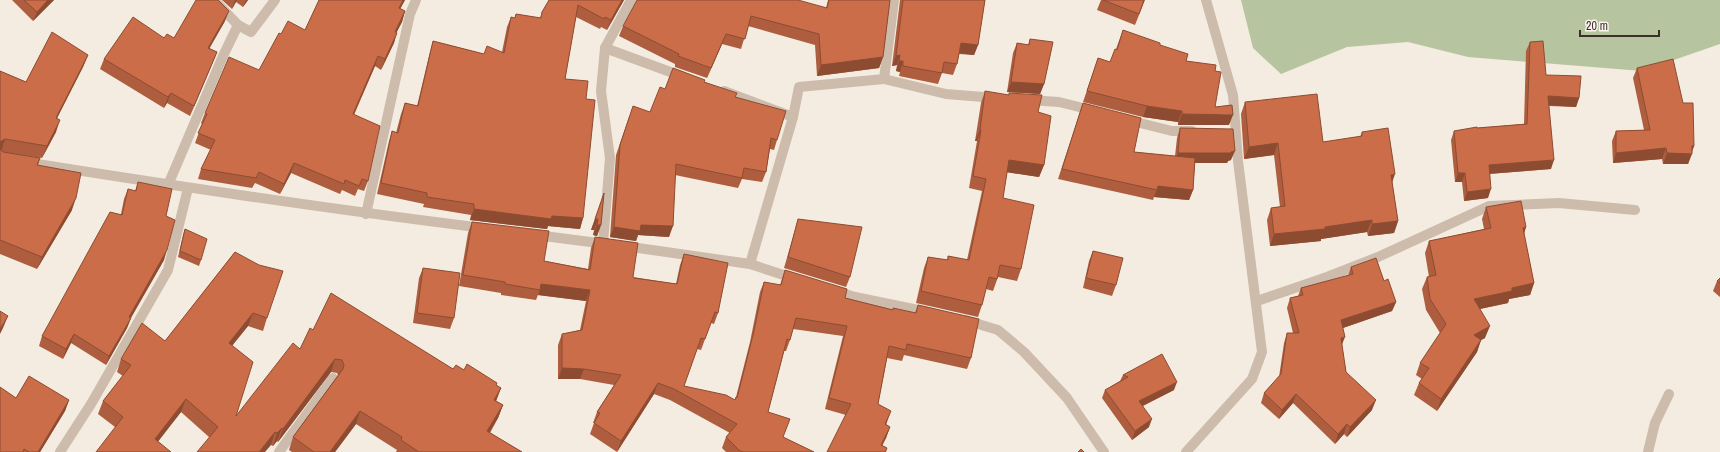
<svg xmlns="http://www.w3.org/2000/svg" width="1720" height="452" font-family="'Archivo Narrow',sans-serif">
  <style>
    .green { fill: #b6c49f }
    .lines { fill: none; stroke-linecap: round; stroke-linejoin: round }
    .minor { stroke: #cdbcab; stroke-width: 10 }
    .wall { fill: #ae5e3e }
    .shaded-wall { fill: #8d4c32 }
    .building { fill: #ca6d48; stroke: #8d4c32 }
  </style>
  <rect width="100%" height="100%" fill="#f4ece0"/>
  <!-- green -->
  <path class="green" d="M 1241,0 L 1720,0 L 1720,44 L 1642,71 L 1468,57 L 1408,42 L 1347,47 L 1281,74 L 1253,48 Z"/>
  <g class="lines">
    <!-- minor -->
    <g class="minor">
      <path d="M 214,0 L 238,25 L 251,32 L 275,0"/>
      <path d="M 605,48 L 684,77"/>
      <path d="M 884,79 L 946,94 L 996,98"/>
      <path d="M 724,91 L 793,117"/>
      <path d="M 1028,100 L 1059,102 L 1095,111"/>
      <path d="M 1128,120 L 1172,131 L 1192,131"/>
      <path d="M 0,158 C 161,184 321,208 483,228"/>
      <path d="M 168,185 L 223,56 L 238,25"/>
      <path d="M 366,214 L 410,14 L 416,0"/>
      <path d="M 536,235 L 606,244"/>
      <path d="M 603,243 L 610,158 L 601,91 L 605,48 L 631,0"/>
      <path d="M 624,246 L 750,264 L 796,279"/>
      <path d="M 750,264 L 793,117 L 799,87 L 884,79 L 894,0"/>
      <path d="M 832,290 L 855,297 L 928,312"/>
      <path d="M 1257,301 L 1327,277 L 1378,257 L 1489,206 L 1559,203 L 1635,210"/>
      <path d="M 965,320 L 998,330 L 1024,352 L 1067,398 L 1104,452"/>
      <path d="M 60,452 L 91,404 L 168,270 L 188,188"/>
      <path d="M 279,452 L 333,378"/>
      <path d="M 1186,452 L 1252,379 L 1262,352 L 1238,161 L 1233,95 L 1206,0"/>
      <path d="M 1648,452 L 1655,423 L 1669,394"/>
    </g>
  </g>
  <!-- wall -->
  <g class="wall">
    <path d="M 12,0 L 54,0 L 33,21 Z"/>
    <path d="M 222,0 L 248,0 L 243,7 L 236,2 L 232,9 Z"/>
    <path d="M 319,0 L 405,0 L 400,9 L 405,11 L 402,22 L 396,33 L 394,43 L 381,70 L 375,66 L 354,115 L 368,181 L 364,191 L 358,189 L 355,196 L 342,190 L 340,194 L 291,173 L 280,194 L 255,183 L 252,188 L 198,179 L 201,169 L 211,150 L 195,143 L 202,124 L 201,123 L 205,113 L 259,70 L 281,34 L 305,30 Z"/>
    <path d="M 549,0 L 624,0 L 607,30 L 601,27 L 600,29 L 576,17 L 565,79 L 586,99 L 583,218 L 580,229 L 548,226 L 547,229 L 470,220 L 471,215 L 423,207 L 424,204 L 377,194 L 389,141 L 392,131 L 396,133 L 401,114 L 405,103 L 417,106 L 430,52 L 433,41 L 484,54 L 502,52 L 507,27 L 511,17 L 515,18 L 516,14 L 540,18 L 542,12 Z"/>
    <path d="M 828,0 L 890,0 L 883,57 L 879,68 L 817,76 L 815,45 L 748,26 L 741,49 L 722,44 L 707,78 L 675,67 L 675,64 L 619,36 L 623,26 L 826,8 Z"/>
    <path d="M 900,0 L 985,0 L 978,45 L 974,55 L 959,54 L 957,64 L 953,75 L 942,73 L 938,84 L 899,76 L 900,72 L 896,71 L 897,65 L 892,66 Z"/>
    <path d="M 1101,0 L 1145,0 L 1135,25 L 1097,10 Z"/>
    <path d="M 225,21 L 209,48 L 217,52 L 190,116 L 167,103 L 164,108 L 100,69 L 104,59 L 164,38 L 174,38 Z"/>
    <path d="M 1123,30 L 1160,45 L 1186,61 L 1215,71 L 1215,107 L 1229,125 L 1178,125 L 1178,122 L 1143,117 L 1083,102 L 1098,58 L 1110,62 L 1116,49 Z"/>
    <path d="M 1030,39 L 1044,84 L 1040,94 L 1007,92 L 1013,53 L 1017,43 L 1028,45 Z"/>
    <path d="M 1530,42 L 1546,75 L 1579,98 L 1576,107 L 1549,106 L 1551,169 L 1490,174 L 1488,198 L 1464,201 L 1462,182 L 1455,182 L 1451,140 L 1454,131 L 1477,128 L 1524,124 L 1526,51 Z"/>
    <path d="M 88,55 L 83,67 L 57,118 L 56,132 L 42,158 L 3,152 L 40,158 L 38,165 L 72,210 L 37,269 L 0,254 L 0,71 L 26,82 Z"/>
    <path d="M 1637,68 L 1683,103 L 1694,146 L 1688,164 L 1663,164 L 1662,159 L 1613,163 L 1612,141 L 1616,131 L 1644,130 L 1633,78 Z"/>
    <path d="M 704,82 L 735,97 L 777,140 L 774,150 L 770,149 L 766,172 L 762,182 L 742,179 L 738,188 L 675,175 L 669,237 L 638,235 L 636,241 L 610,237 L 616,155 L 629,117 L 650,112 L 665,89 Z"/>
    <path d="M 985,91 L 1038,112 L 1044,165 L 1039,177 L 1007,172 L 1003,198 L 1021,269 L 1017,281 L 998,277 L 993,291 L 986,289 L 982,305 L 978,317 L 916,303 L 924,268 L 928,257 L 947,260 L 948,256 L 967,260 L 982,191 L 969,188 L 977,141 L 975,141 L 981,103 Z"/>
    <path d="M 1245,102 L 1323,142 L 1360,137 L 1362,132 L 1392,182 L 1398,221 L 1394,233 L 1368,236 L 1367,232 L 1321,239 L 1321,241 L 1270,246 L 1267,220 L 1271,208 L 1280,207 L 1274,155 L 1244,159 L 1241,114 Z"/>
    <path d="M 1083,103 L 1134,152 L 1175,156 L 1177,138 L 1180,128 L 1231,160 L 1228,161 L 1227,163 L 1195,163 L 1193,190 L 1189,200 L 1154,197 L 1153,200 L 1058,179 Z"/>
    <path d="M 138,182 L 166,216 L 164,260 L 131,318 L 127,328 L 106,365 L 71,343 L 63,359 L 39,346 L 42,336 L 121,214 L 124,199 L 128,189 L 135,191 Z"/>
    <path d="M 604,193 L 601,225 L 597,236 L 593,235 L 594,230 L 591,230 Z"/>
    <path d="M 1486,207 L 1526,227 L 1524,234 L 1534,283 L 1530,295 L 1509,299 L 1508,303 L 1480,309 L 1485,338 L 1481,340 L 1477,352 L 1437,411 L 1414,395 L 1419,383 L 1422,379 L 1416,375 L 1420,363 L 1440,333 L 1426,310 L 1422,289 L 1427,277 L 1429,277 L 1425,253 L 1429,241 L 1484,229 L 1482,219 Z"/>
    <path d="M 798,219 L 850,277 L 846,287 L 784,268 L 795,230 Z"/>
    <path d="M 472,222 L 544,261 L 588,269 L 591,248 L 595,237 L 633,277 L 676,284 L 680,265 L 684,254 L 718,313 L 714,324 L 711,323 L 701,350 L 697,349 L 684,386 L 735,400 L 736,397 L 750,342 L 760,292 L 764,282 L 780,285 L 785,270 L 845,298 L 893,310 L 915,313 L 918,305 L 971,358 L 967,369 L 904,355 L 902,361 L 887,358 L 878,404 L 887,422 L 886,424 L 890,427 L 886,438 L 882,445 L 887,448 L 886,452 L 827,452 L 846,415 L 825,409 L 843,336 L 793,329 L 790,340 L 786,351 L 784,351 L 768,412 L 783,437 L 814,452 L 726,452 L 722,448 L 726,437 L 730,433 L 670,400 L 654,394 L 617,452 L 590,434 L 594,423 L 593,423 L 597,412 L 614,385 L 580,379 L 558,379 L 558,345 L 562,334 L 580,330 L 586,301 L 538,295 L 536,300 L 501,295 L 501,293 L 459,286 L 468,233 Z"/>
    <path d="M 185,229 L 201,260 L 199,266 L 178,257 L 183,235 Z"/>
    <path d="M 1093,251 L 1116,285 L 1112,296 L 1083,288 L 1089,261 Z"/>
    <path d="M 235,252 L 267,318 L 263,331 L 248,326 L 232,345 L 236,416 L 300,349 L 313,330 L 453,369 L 464,370 L 496,385 L 501,388 L 496,401 L 503,405 L 498,418 L 490,433 L 522,452 L 396,452 L 397,450 L 356,424 L 335,452 L 292,452 L 289,450 L 293,437 L 338,375 L 337,373 L 331,372 L 278,442 L 277,441 L 273,446 L 271,445 L 209,437 L 181,412 L 158,441 L 115,427 L 98,414 L 103,401 L 123,376 L 117,372 L 121,359 L 165,341 Z"/>
    <path d="M 1351,267 L 1384,281 L 1396,302 L 1392,311 L 1343,328 L 1342,345 L 1346,372 L 1372,410 L 1347,437 L 1344,434 L 1335,444 L 1293,403 L 1279,419 L 1261,403 L 1264,393 L 1279,377 L 1284,343 L 1287,333 L 1293,333 L 1287,308 L 1290,298 L 1298,296 L 1301,288 L 1348,276 Z"/>
    <path d="M 423,268 L 454,318 L 450,329 L 413,323 L 419,278 Z"/>
    <path d="M 1720,278 L 1720,297 L 1713,291 L 1717,281 Z"/>
    <path d="M 1123,375 L 1174,390 L 1143,406 L 1149,427 L 1132,440 L 1102,398 L 1105,390 L 1120,381 Z"/>
    <path d="M 16,398 L 69,400 L 65,411 L 40,452 L 0,452 Z"/>
  </g>
  <!-- shaded-wall -->
  <g class="shaded-wall">
    <path d="M 48,0 L 54,0 L 33,21 L 37,12 Z"/>
    <path d="M 235,0 L 237,0 L 232,9 Z"/>
    <path d="M 246,0 L 248,0 L 243,7 Z"/>
    <path d="M 403,0 L 405,0 L 395,18 L 399,8 Z"/>
    <path d="M 622,0 L 624,0 L 607,30 L 611,20 Z"/>
    <path d="M 229,11 L 225,21 L 204,58 L 208,48 Z"/>
    <path d="M 405,11 L 402,22 L 391,43 L 395,32 Z"/>
    <path d="M 397,33 L 394,43 L 381,70 L 385,59 Z"/>
    <path d="M 726,34 L 722,44 L 707,78 L 711,68 Z"/>
    <path d="M 961,43 L 978,45 L 974,55 L 957,53 Z"/>
    <path d="M 217,52 L 213,62 L 190,116 L 194,106 Z"/>
    <path d="M 88,55 L 83,67 L 51,130 L 56,118 Z"/>
    <path d="M 900,55 L 897,65 L 892,66 L 896,56 Z"/>
    <path d="M 378,56 L 375,66 L 349,125 L 353,114 Z"/>
    <path d="M 883,57 L 879,68 L 817,76 L 821,65 Z"/>
    <path d="M 899,61 L 903,61 L 900,72 L 896,71 Z"/>
    <path d="M 1011,82 L 1044,84 L 1040,94 L 1007,92 Z"/>
    <path d="M 171,93 L 167,103 L 164,108 L 168,97 Z"/>
    <path d="M 1548,96 L 1579,98 L 1576,107 L 1545,105 Z"/>
    <path d="M 1147,106 L 1182,111 L 1178,122 L 1143,117 Z"/>
    <path d="M 1182,114 L 1233,115 L 1229,125 L 1178,125 Z"/>
    <path d="M 60,120 L 56,132 L 42,158 L 47,146 Z"/>
    <path d="M 980,130 L 981,130 L 977,141 L 975,141 Z"/>
    <path d="M 5,139 L 1,152 L 0,152 L 0,142 Z"/>
    <path d="M 1278,143 L 1274,155 L 1244,159 L 1249,147 Z"/>
    <path d="M 1692,146 L 1694,146 L 1691,154 L 1692,154 L 1688,164 L 1663,164 L 1667,153 Z"/>
    <path d="M 1666,148 L 1662,159 L 1613,163 L 1616,153 Z"/>
    <path d="M 1235,151 L 1231,160 L 1228,161 L 1227,163 L 1174,163 L 1178,153 Z"/>
    <path d="M 1009,160 L 1044,165 L 1039,177 L 1005,172 Z"/>
    <path d="M 1554,160 L 1551,169 L 1486,174 L 1489,165 Z"/>
    <path d="M 294,163 L 291,173 L 280,194 L 284,184 Z"/>
    <path d="M 1458,173 L 1465,173 L 1462,182 L 1455,182 Z"/>
    <path d="M 1395,174 L 1391,186 L 1391,175 Z"/>
    <path d="M 1158,186 L 1193,190 L 1189,200 L 1154,197 Z"/>
    <path d="M 1491,189 L 1488,198 L 1464,201 L 1467,192 Z"/>
    <path d="M 76,198 L 72,210 L 37,269 L 42,257 Z"/>
    <path d="M 474,209 L 583,218 L 580,229 L 548,226 L 547,229 L 470,220 Z"/>
    <path d="M 595,219 L 598,219 L 594,230 L 591,230 Z"/>
    <path d="M 1372,220 L 1367,232 L 1321,239 L 1321,241 L 1270,246 L 1274,234 Z"/>
    <path d="M 1398,221 L 1394,233 L 1368,236 L 1372,224 Z"/>
    <path d="M 597,225 L 601,225 L 597,236 L 593,235 Z"/>
    <path d="M 641,225 L 673,226 L 669,237 L 638,235 L 636,241 L 610,237 L 614,227 Z"/>
    <path d="M 1526,227 L 1522,239 L 1523,228 Z"/>
    <path d="M 167,250 L 164,260 L 126,326 L 129,317 Z"/>
    <path d="M 1534,283 L 1530,295 L 1509,299 L 1508,303 L 1470,311 L 1474,299 L 1512,288 Z"/>
    <path d="M 541,284 L 590,290 L 586,301 L 538,295 L 540,290 Z"/>
    <path d="M 1396,302 L 1392,311 L 1337,330 L 1341,320 Z"/>
    <path d="M 253,313 L 248,326 L 224,356 L 229,343 Z"/>
    <path d="M 8,316 L 3,328 L 0,334 L 0,329 Z"/>
    <path d="M 131,318 L 127,328 L 106,365 L 109,356 Z"/>
    <path d="M 1490,326 L 1485,338 L 1481,340 L 1477,352 L 1437,411 L 1441,399 L 1474,335 Z"/>
    <path d="M 74,334 L 71,343 L 63,359 L 66,349 Z"/>
    <path d="M 1345,337 L 1341,347 L 1341,338 Z"/>
    <path d="M 335,359 L 331,372 L 278,442 L 283,429 Z"/>
    <path d="M 562,368 L 584,369 L 580,379 L 558,379 Z"/>
    <path d="M 1177,382 L 1174,390 L 1136,409 L 1139,401 Z"/>
    <path d="M 658,383 L 654,394 L 617,452 L 621,441 Z"/>
    <path d="M 501,388 L 496,401 L 494,400 Z"/>
    <path d="M 1296,394 L 1293,403 L 1279,419 L 1282,410 Z"/>
    <path d="M 186,399 L 181,412 L 150,452 L 155,439 Z"/>
    <path d="M 69,400 L 65,411 L 40,452 L 38,452 Z"/>
    <path d="M 1376,400 L 1372,410 L 1347,437 L 1350,427 Z"/>
    <path d="M 503,405 L 498,418 L 482,444 L 487,431 Z"/>
    <path d="M 360,411 L 356,424 L 335,452 L 330,452 Z"/>
    <path d="M 891,411 L 887,422 L 881,435 L 885,424 Z"/>
    <path d="M 1152,419 L 1149,427 L 1132,440 L 1135,431 Z"/>
    <path d="M 1347,424 L 1344,434 L 1335,444 L 1338,434 Z"/>
    <path d="M 890,427 L 886,438 L 879,452 L 881,445 Z"/>
    <path d="M 282,428 L 277,441 L 273,446 L 277,433 Z"/>
    <path d="M 275,432 L 271,445 L 265,452 L 259,452 Z"/>
  </g>
  <!-- building -->
  <g class="building">
    <path d="M 24,0 L 48,0 L 37,12 Z"/>
    <path d="M 196,0 L 218,0 L 229,11 L 208,48 L 217,52 L 194,106 L 171,93 L 168,97 L 104,59 L 133,17 L 164,38 L 167,34 L 174,38 Z"/>
    <path d="M 319,0 L 403,0 L 399,8 L 405,11 L 395,32 L 397,33 L 385,59 L 378,56 L 353,114 L 380,126 L 368,181 L 362,179 L 359,186 L 345,180 L 344,184 L 294,163 L 284,184 L 259,172 L 256,178 L 201,169 L 215,140 L 198,133 L 207,114 L 205,113 L 229,57 L 259,70 L 279,33 L 281,34 L 288,21 L 305,30 Z"/>
    <path d="M 549,0 L 622,0 L 611,20 L 605,17 L 604,19 L 578,5 L 565,79 L 588,81 L 586,99 L 595,100 L 583,218 L 552,216 L 551,219 L 474,209 L 474,204 L 427,197 L 427,193 L 381,183 L 392,131 L 398,133 L 405,103 L 418,106 L 433,41 L 484,54 L 487,46 L 504,53 L 511,17 L 515,18 L 516,14 L 541,18 L 542,12 Z"/>
    <path d="M 637,0 L 798,0 L 827,8 L 829,0 L 890,0 L 883,57 L 821,65 L 819,34 L 751,16 L 745,39 L 726,34 L 711,68 L 678,56 L 679,54 L 623,26 Z"/>
    <path d="M 903,0 L 985,0 L 978,45 L 961,43 L 957,64 L 944,62 L 942,73 L 903,66 L 903,61 L 899,61 L 900,55 L 896,56 Z"/>
    <path d="M 1103,0 L 1144,0 L 1139,14 Z"/>
    <path d="M 1123,30 L 1160,43 L 1160,45 L 1188,54 L 1186,61 L 1216,65 L 1215,71 L 1221,72 L 1215,107 L 1232,105 L 1233,115 L 1182,114 L 1182,111 L 1147,106 L 1087,91 L 1098,58 L 1110,62 L 1115,49 L 1117,50 Z"/>
    <path d="M 52,32 L 88,55 L 56,118 L 60,120 L 47,146 L 5,139 L 0,142 L 0,71 L 26,82 Z"/>
    <path d="M 1030,39 L 1053,42 L 1044,84 L 1011,82 L 1017,43 L 1029,45 Z"/>
    <path d="M 1543,41 L 1546,75 L 1581,76 L 1579,98 L 1548,96 L 1554,160 L 1489,165 L 1491,189 L 1467,192 L 1465,173 L 1458,173 L 1454,131 L 1477,127 L 1477,128 L 1527,124 L 1530,42 Z"/>
    <path d="M 1673,59 L 1683,103 L 1693,103 L 1694,146 L 1692,146 L 1692,154 L 1667,153 L 1666,148 L 1616,153 L 1616,131 L 1650,130 L 1637,68 Z"/>
    <path d="M 673,68 L 705,80 L 704,82 L 737,93 L 735,97 L 786,111 L 777,140 L 771,138 L 766,172 L 744,168 L 742,178 L 676,164 L 673,226 L 641,225 L 640,231 L 614,227 L 620,145 L 633,106 L 650,112 L 660,87 L 665,89 Z"/>
    <path d="M 985,91 L 1009,95 L 1009,93 L 1042,95 L 1038,112 L 1051,116 L 1044,165 L 1009,160 L 1003,198 L 1034,205 L 1021,269 L 1000,265 L 997,279 L 989,277 L 982,305 L 921,291 L 928,257 L 948,260 L 948,256 L 969,260 L 986,179 L 973,176 L 981,130 L 980,130 Z"/>
    <path d="M 1317,94 L 1323,142 L 1362,136 L 1362,132 L 1388,128 L 1395,174 L 1391,175 L 1398,221 L 1372,224 L 1372,220 L 1325,227 L 1325,229 L 1274,234 L 1271,208 L 1285,206 L 1278,143 L 1249,147 L 1245,102 Z"/>
    <path d="M 1083,103 L 1141,118 L 1134,152 L 1195,158 L 1193,190 L 1158,186 L 1157,190 L 1062,169 Z"/>
    <path d="M 1180,128 L 1233,129 L 1235,151 L 1231,152 L 1231,153 L 1178,153 Z"/>
    <path d="M 0,149 L 3,152 L 40,158 L 37,165 L 81,173 L 76,198 L 42,257 L 0,240 Z"/>
    <path d="M 138,182 L 172,189 L 166,216 L 175,220 L 167,250 L 129,317 L 131,318 L 109,356 L 74,334 L 66,349 L 42,336 L 110,212 L 122,215 L 128,189 L 136,191 Z"/>
    <path d="M 604,193 L 601,225 L 597,225 L 598,219 L 595,219 Z"/>
    <path d="M 1521,201 L 1526,227 L 1523,228 L 1534,283 L 1512,288 L 1512,291 L 1474,299 L 1490,326 L 1474,335 L 1481,340 L 1441,399 L 1419,383 L 1429,368 L 1420,363 L 1446,324 L 1430,299 L 1427,277 L 1436,275 L 1429,241 L 1491,228 L 1486,207 Z"/>
    <path d="M 798,219 L 862,227 L 850,277 L 788,257 Z"/>
    <path d="M 472,222 L 549,231 L 544,261 L 590,270 L 595,237 L 638,243 L 633,277 L 634,278 L 677,284 L 684,254 L 728,263 L 718,313 L 715,312 L 705,339 L 701,338 L 684,386 L 726,395 L 735,400 L 736,397 L 737,398 L 754,331 L 764,282 L 781,285 L 785,270 L 847,289 L 845,298 L 893,310 L 893,308 L 916,313 L 918,305 L 979,319 L 971,358 L 907,344 L 906,350 L 889,346 L 878,404 L 891,411 L 885,424 L 890,427 L 881,445 L 887,448 L 885,452 L 827,452 L 851,404 L 829,398 L 847,326 L 796,318 L 790,340 L 787,339 L 768,412 L 790,419 L 783,437 L 814,452 L 744,452 L 740,451 L 726,437 L 737,424 L 674,389 L 658,383 L 621,441 L 594,423 L 600,413 L 597,412 L 621,375 L 584,369 L 562,368 L 562,334 L 582,330 L 590,290 L 541,284 L 540,290 L 505,284 L 505,282 L 463,275 Z"/>
    <path d="M 185,229 L 207,239 L 201,260 L 180,251 Z"/>
    <path d="M 1093,251 L 1123,258 L 1116,285 L 1086,278 Z"/>
    <path d="M 235,252 L 259,265 L 283,271 L 267,318 L 253,313 L 229,343 L 253,362 L 236,416 L 293,343 L 300,349 L 310,328 L 313,330 L 331,293 L 453,369 L 456,365 L 464,370 L 467,364 L 497,383 L 496,385 L 501,388 L 494,400 L 503,405 L 487,431 L 522,452 L 419,452 L 401,440 L 402,437 L 360,411 L 330,452 L 314,452 L 293,437 L 343,369 L 344,365 L 342,360 L 335,359 L 283,429 L 282,428 L 277,433 L 275,432 L 259,452 L 197,452 L 218,427 L 186,399 L 155,439 L 171,452 L 96,452 L 123,417 L 103,401 L 131,365 L 121,359 L 142,323 L 165,341 Z"/>
    <path d="M 1376,258 L 1384,281 L 1388,279 L 1396,302 L 1341,320 L 1345,337 L 1341,338 L 1346,372 L 1376,400 L 1350,427 L 1347,424 L 1338,434 L 1296,394 L 1282,410 L 1264,393 L 1281,374 L 1287,333 L 1299,333 L 1290,298 L 1303,295 L 1301,288 L 1353,274 L 1351,267 Z"/>
    <path d="M 423,268 L 460,273 L 454,318 L 417,313 Z"/>
    <path d="M 1720,278 L 1720,283 L 1717,281 Z"/>
    <path d="M 0,311 L 8,316 L 0,329 Z"/>
    <path d="M 1162,354 L 1177,382 L 1139,401 L 1152,419 L 1135,431 L 1105,390 L 1128,377 L 1123,375 Z"/>
    <path d="M 29,376 L 69,400 L 38,452 L 29,452 L 24,449 L 23,452 L 0,452 L 0,387 L 16,398 Z"/>
    <path d="M 1081,449 L 1084,452 L 1078,452 Z"/>
  </g>
  <!-- scale -->
  <path d="M1580 30v6h79v-6" fill="none" stroke="#3b302a" stroke-width="2"/>
  <text x="1586" y="30" font-size="12" fill="#3b302a" stroke="#fbf5ed" stroke-width="3" paint-order="stroke">20 m</text>
</svg>
